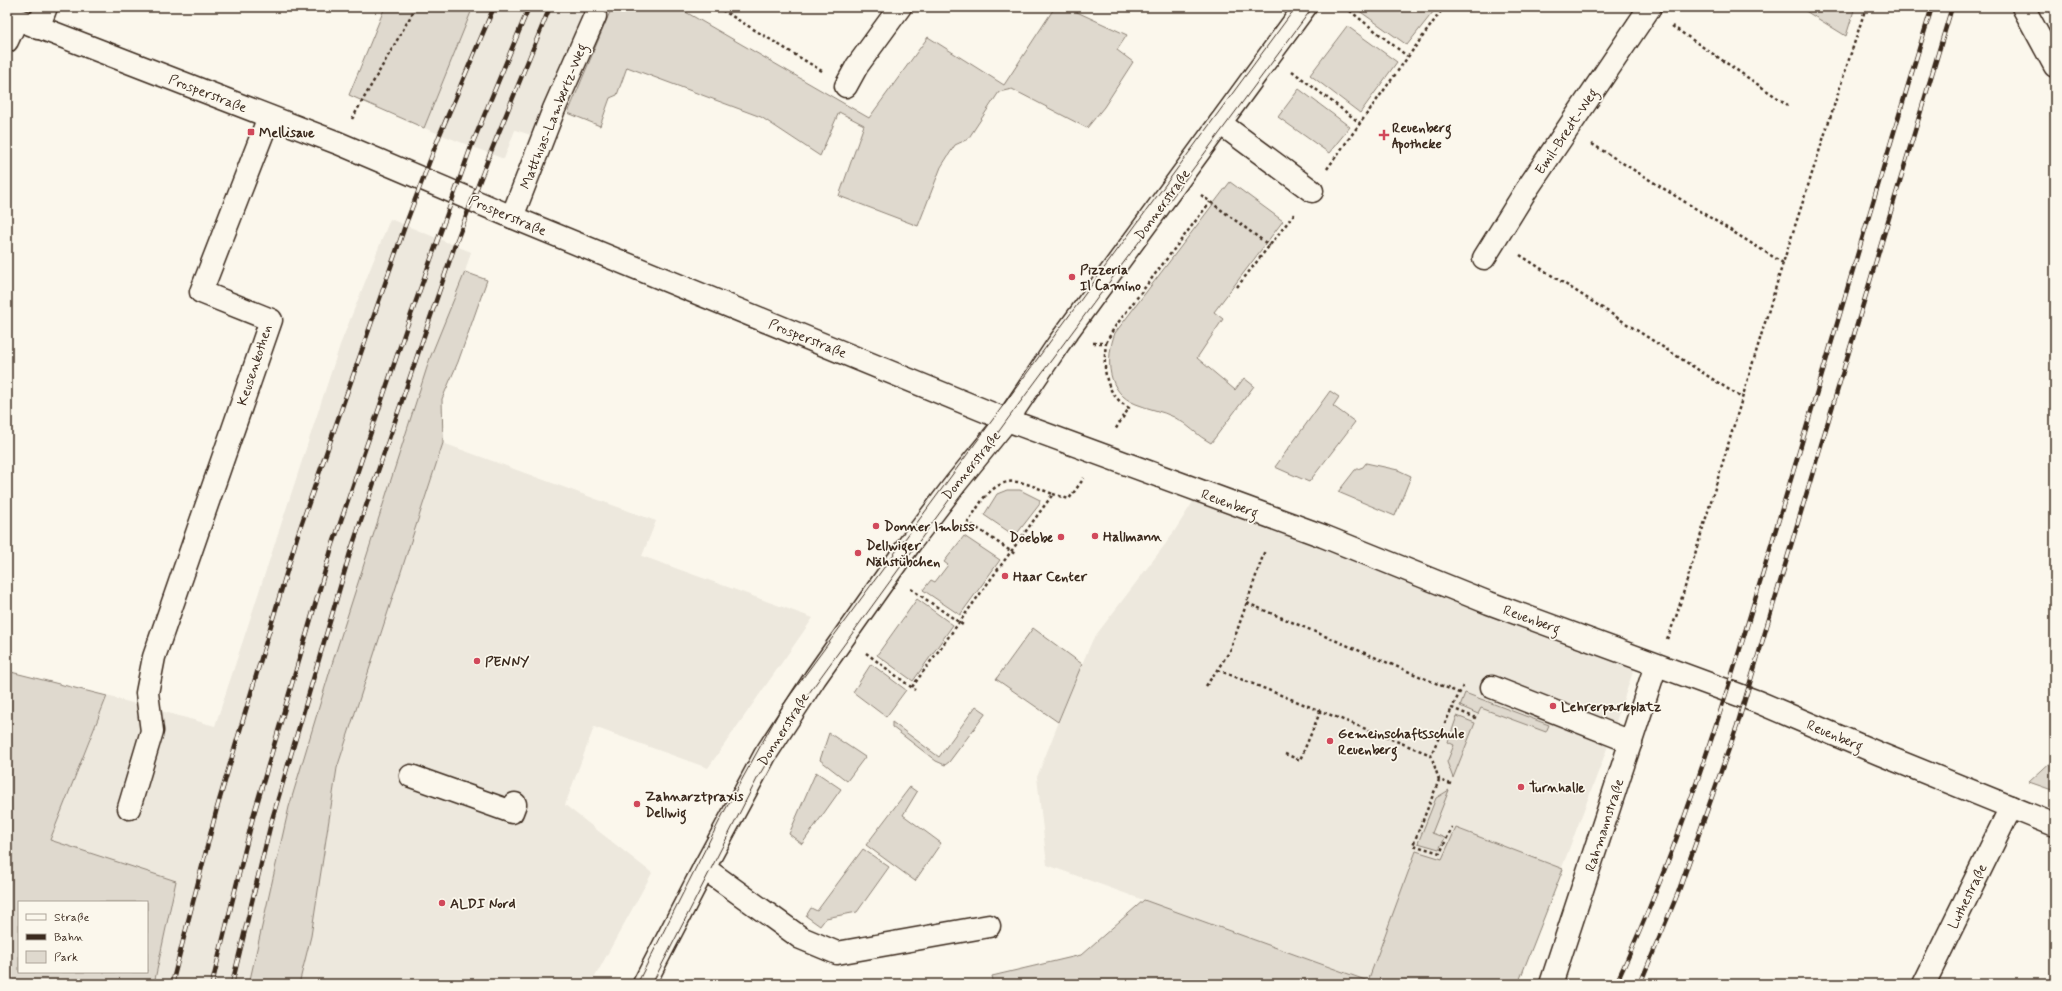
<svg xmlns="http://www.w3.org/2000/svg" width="2062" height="991" font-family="Mynerve,sans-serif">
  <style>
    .built { fill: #ede8dd }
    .green { fill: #dfd9ce; stroke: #8d8276; fill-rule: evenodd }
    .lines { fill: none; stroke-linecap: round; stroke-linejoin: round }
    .minor-casing { stroke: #3b2a1e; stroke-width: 25 }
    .major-casing { stroke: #3b2a1e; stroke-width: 25 }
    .path { stroke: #3b2a1e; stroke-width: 2.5; stroke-dasharray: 3 3; stroke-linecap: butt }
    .minor { stroke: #fbf7ec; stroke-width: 22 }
    .major { stroke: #fbf7ec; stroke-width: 22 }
    .tram { stroke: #3b2a1e; stroke-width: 1 }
    .rail-casing { stroke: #3b2a1e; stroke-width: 4.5 }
    .rail { stroke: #fbf7ec; stroke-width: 3; stroke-dasharray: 9; stroke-linecap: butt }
    .poi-dot { fill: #d1495b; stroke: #fbf7ec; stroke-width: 1.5 }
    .labels { text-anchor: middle; stroke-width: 3.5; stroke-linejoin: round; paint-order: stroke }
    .street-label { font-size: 14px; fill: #3b2a1e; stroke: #fbf7ec }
    .poi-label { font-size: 14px; font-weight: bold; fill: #3b2a1e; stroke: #fbf7ec; text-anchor: start }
  </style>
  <rect width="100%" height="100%" fill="#fbf7ec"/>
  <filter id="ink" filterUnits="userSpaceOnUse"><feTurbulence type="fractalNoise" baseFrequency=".025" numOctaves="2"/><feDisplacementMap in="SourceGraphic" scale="8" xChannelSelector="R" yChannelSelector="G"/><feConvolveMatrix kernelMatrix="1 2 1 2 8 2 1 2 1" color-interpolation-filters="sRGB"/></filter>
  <g filter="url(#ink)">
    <!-- built -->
    <g class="built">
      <path d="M 473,7 L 581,7 L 583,13 L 537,131 L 531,135 L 515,130 L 504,159 L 424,128 Z"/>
      <path d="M 390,219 L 471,252 L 250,984 L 154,984 L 176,882 L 50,840 L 107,696 L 215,726 L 340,345 Z"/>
      <path d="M 443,443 L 656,521 L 642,556 L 813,618 L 708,768 L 594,727 L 565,805 L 652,873 L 591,984 L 296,984 L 311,936 L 337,768 Z"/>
      <path d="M 1198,494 L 1637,660 L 1605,754 L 1518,984 L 1375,984 L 1047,865 L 1037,777 L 1082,664 L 1093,639 L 1170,538 Z"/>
    </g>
    <!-- green -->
    <g class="green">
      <path d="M 385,7 L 473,7 L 424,128 L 349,95 Z"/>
      <path d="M 612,7 L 677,7 L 869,118 L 928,37 L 1004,85 L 1055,7 L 1066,7 L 1127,35 L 1117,50 L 1133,62 L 1104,107 L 1087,128 L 1012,89 L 999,92 L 968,139 L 955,145 L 941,167 L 918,226 L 839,196 L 864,125 L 839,112 L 820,156 L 761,117 L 627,67 L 617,95 L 610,98 L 600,126 L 568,113 Z"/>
      <path d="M 1360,7 L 1437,7 L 1407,45 L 1358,10 Z"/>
      <path d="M 1799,7 L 1855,7 L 1846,36 Z"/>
      <path d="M 1347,26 L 1397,62 L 1360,113 L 1310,75 Z"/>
      <path d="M 1299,89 L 1350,127 L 1329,153 L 1278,117 Z"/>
      <path d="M 1230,182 L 1283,221 L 1214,312 L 1223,319 L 1197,358 L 1235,390 L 1244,378 L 1254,386 L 1211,443 C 1197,436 1188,424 1174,417 C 1162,411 1148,409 1136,404 C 1107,393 1105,359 1115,333 Z"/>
      <path d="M 465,272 L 487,280 L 458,362 L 442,399 L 443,443 L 337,768 L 311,936 L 299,984 L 249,984 L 289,807 L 332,664 L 430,358 Z"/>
      <path d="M 1330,391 L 1339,397 L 1333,406 L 1355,422 L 1309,482 L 1275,467 Z"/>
      <path d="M 1366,463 L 1398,470 L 1411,476 L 1395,516 L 1338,492 L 1355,470 L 1363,467 Z"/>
      <path d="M 1007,490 L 1020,490 L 1040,500 L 1039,505 L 1015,536 L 984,515 L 997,494 Z"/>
      <path d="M 964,536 L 1000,560 L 960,615 L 923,590 L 931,580 L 935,582 L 948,565 L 944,562 Z"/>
      <path d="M 917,599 L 953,625 L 913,681 L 877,655 Z"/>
      <path d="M 1033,628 L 1082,664 L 1058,722 L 996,679 Z"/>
      <path d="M 871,664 L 906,690 L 886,717 L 853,692 Z"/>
      <path d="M 7,671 L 107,696 L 50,840 L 176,881 L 154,984 L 7,984 ZM 19,902 L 147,902 L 147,972 L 19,972 Z"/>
      <path d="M 1465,693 L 1549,725 L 1546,732 L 1481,708 L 1478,714 L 1460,706 Z"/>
      <path d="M 976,706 L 986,713 L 949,762 L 945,765 L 936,761 L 892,727 L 892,722 L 939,757 Z"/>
      <path d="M 1457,716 L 1475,723 L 1453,778 L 1447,762 L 1454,745 L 1448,742 Z"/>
      <path d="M 829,733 L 865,757 L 847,781 L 820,760 Z"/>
      <path d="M 2055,758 L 2055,791 L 2029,782 Z"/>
      <path d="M 816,772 L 841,789 L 802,844 L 789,834 Z"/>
      <path d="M 910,787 L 917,792 L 903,815 L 941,843 L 915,881 L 866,845 Z"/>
      <path d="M 1449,790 L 1432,833 L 1445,838 L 1439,849 L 1418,843 L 1436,798 Z"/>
      <path d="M 1456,828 L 1563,869 L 1518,984 L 994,984 L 992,976 L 1081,955 L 1144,900 L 1368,981 L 1416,851 L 1442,859 Z"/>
      <path d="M 863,849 L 889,867 L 857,912 L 826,918 L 820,926 L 806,916 L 811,908 L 817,911 Z"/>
    </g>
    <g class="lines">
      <defs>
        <g id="minor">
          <path d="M 2023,7 L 2055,66"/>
          <path d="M 38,28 L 46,7"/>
          <path d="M 7,41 L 17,19"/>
          <path d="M 846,86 L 857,66 L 900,7"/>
          <path d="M 1220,123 L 1312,191"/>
          <path d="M 512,217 L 554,109 L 595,16"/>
          <path d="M 1484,258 L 1525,192 L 1650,7"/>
          <path d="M 1492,687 L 1631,742"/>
          <path d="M 411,776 L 512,812 L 515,804"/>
          <path d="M 129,808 L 152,731 L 147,693 L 154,657 L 271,320 L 201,292 L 269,117"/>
          <path d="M 704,868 L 801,938 L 837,953 L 989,926"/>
          <path d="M 1551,984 L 1656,665"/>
          <path d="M 1924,984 L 2011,807"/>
        </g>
        <g id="major">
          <path d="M 7,15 L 338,143 L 512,217 L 1007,420 L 1323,536 L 1489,603 L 1758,702 L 1880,754 L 2055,825"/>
          <path d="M 644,984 L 704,868 L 765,755 L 815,678 L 911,542 L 956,483 L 1007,420 L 1059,343 L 1305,7"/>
        </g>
      </defs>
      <!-- minor casing -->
      <use href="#minor" class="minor-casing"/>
      <!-- major casing -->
      <use href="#major" class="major-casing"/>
      <!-- path -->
      <g class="path">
        <path d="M 717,7 L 822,71"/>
        <path d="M 1345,7 L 1407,56"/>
        <path d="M 1672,26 L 1788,105"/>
        <path d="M 1292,71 L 1360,123"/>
        <path d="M 352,119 L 416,7"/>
        <path d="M 1592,144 L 1783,263"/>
        <path d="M 1327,169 L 1444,7"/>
        <path d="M 1201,195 L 1270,246"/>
        <path d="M 1520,255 L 1742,398"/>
        <path d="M 1237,287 L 1295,213"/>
        <path d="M 1093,343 L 1106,343 C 1103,370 1104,393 1129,408 L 1115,430"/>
        <path d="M 1106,343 L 1114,328 L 1210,202"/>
        <path d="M 1053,494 L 1069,499 L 1084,478"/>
        <path d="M 985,496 L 968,522 L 1015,554"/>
        <path d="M 911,589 L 963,625"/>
        <path d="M 1247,603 L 1459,693"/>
        <path d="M 1667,639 L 1676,617 L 1783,263 L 1866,7"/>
        <path d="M 866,653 L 915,690"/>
        <path d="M 1218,670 L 1431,755"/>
        <path d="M 1206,686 L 1230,651 L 1265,550"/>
        <path d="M 1463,686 L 1452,708 L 1476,718"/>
        <path d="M 912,687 L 1053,494 C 1026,484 1008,471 986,496"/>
        <path d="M 1285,754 L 1300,760 L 1321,710"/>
        <path d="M 1439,780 L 1431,755 L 1452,708"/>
        <path d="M 1451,784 L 1439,780 L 1413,845 L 1440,853 L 1452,827"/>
      </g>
      <!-- minor -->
      <use href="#minor" class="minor"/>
      <!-- major -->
      <use href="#major" class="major"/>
      <!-- tram -->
      <g class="tram">
        <path d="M 637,984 L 724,812 L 783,705 L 1296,7"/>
        <path d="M 652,984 L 758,777 L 809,693 L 1010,416 L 1313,7"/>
      </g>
      <defs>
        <g id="rail">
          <path d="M 172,984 L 217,808 L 297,537 L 405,226 L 440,134 L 494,7"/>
          <path d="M 212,984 L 253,817 L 332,547 L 407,326 L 471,147 L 529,7"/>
          <path d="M 232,984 L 271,823 L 350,553 L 455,245 L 490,154 L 550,7"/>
          <path d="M 1616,984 C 1684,838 1730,685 1775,532 C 1828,357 1878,181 1932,7"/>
          <path d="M 1640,984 L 1678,893 L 1737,726 L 1952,7"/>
        </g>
      </defs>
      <!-- rail casing -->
      <use href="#rail" class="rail-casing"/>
      <!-- rail -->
      <use href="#rail" class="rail"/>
    </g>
  </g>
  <!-- markers -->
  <g class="poi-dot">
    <rect x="247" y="128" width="8" height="8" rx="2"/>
    <path d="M1382 129h4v4h4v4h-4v4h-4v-4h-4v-4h4z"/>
    <circle cx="1072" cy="277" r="4"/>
    <circle cx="876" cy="526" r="4"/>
    <circle cx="1095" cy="536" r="4"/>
    <circle cx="1061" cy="537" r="4"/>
    <circle cx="858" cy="553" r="4"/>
    <circle cx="1005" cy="576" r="4"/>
    <circle cx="477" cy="661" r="4"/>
    <circle cx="1553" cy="706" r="4"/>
    <circle cx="1330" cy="741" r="4"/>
    <circle cx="1521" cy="787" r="4"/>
    <circle cx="637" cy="804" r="4"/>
    <circle cx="442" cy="903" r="4"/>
  </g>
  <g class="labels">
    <!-- street labels -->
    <g class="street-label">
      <text transform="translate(208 93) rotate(21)" y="5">Prosperstraße</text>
      <text transform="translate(553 116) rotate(-68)" y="5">Matthias-Lambertz-Weg</text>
      <text transform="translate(1566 131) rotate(-56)" y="5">Emil-Bredt-Weg</text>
      <text transform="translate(1162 204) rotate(-54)" y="5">Donnerstraße</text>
      <text transform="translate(508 215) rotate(23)" y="5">Prosperstraße</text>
      <text transform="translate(808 338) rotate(22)" y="5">Prosperstraße</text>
      <text transform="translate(254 365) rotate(-72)" y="5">Keusenkothen</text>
      <text transform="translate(971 465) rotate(-51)" y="5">Donnerstraße</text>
      <text transform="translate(1230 503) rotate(20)" y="5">Reuenberg</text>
      <text transform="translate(1532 619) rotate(20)" y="5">Reuenberg</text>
      <text transform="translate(783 729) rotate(-58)" y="5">Donnerstraße</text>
      <text transform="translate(1835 735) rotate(23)" y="5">Reuenberg</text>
      <text transform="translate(1604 825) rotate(-72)" y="5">Rahmannstraße</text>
      <text transform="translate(1967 896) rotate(-64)" y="5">Luthestraße</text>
    </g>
    <!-- poi labels -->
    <g class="poi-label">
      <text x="1392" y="132">Reuenberg<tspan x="1392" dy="16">Apotheke</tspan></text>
      <text x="259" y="137">Mellisaue</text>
      <text x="1080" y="274">Pizzeria<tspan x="1080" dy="16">Il Camino</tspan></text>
      <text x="884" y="531">Donner Imbiss</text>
      <text x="1103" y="541">Hallmann</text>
      <text x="1053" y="542" text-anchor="end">Doebbe</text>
      <text x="866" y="550">Dellwiger<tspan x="866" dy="16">Nähstübchen</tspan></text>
      <text x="1013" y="581">Haar Center</text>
      <text x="485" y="666">PENNY</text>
      <text x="1561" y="711">Lehrerparkplatz</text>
      <text x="1338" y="738">Gemeinschaftsschule<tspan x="1338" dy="16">Reuenberg</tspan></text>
      <text x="1529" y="792">Turnhalle</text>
      <text x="645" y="801">Zahnarztpraxis<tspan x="645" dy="16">Dellwig</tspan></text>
      <text x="450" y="908">ALDI Nord</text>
    </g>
  </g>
  <!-- margin -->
  <rect width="2062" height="991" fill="none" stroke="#fbf7ec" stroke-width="24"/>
  <rect x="12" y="12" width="2038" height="967" fill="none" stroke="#3b2a1e" stroke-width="1.5" filter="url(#ink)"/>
  <!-- legend -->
  <rect x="18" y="901" width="130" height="72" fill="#fbf7ec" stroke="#aea59a"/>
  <rect x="26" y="914" width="20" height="6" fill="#fbf7ec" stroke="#aea59a"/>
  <text x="54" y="921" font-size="12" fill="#3b2a1e">Straße</text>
  <rect x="26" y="934" width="20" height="6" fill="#3b2a1e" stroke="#aea59a"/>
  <text x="54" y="941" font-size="12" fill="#3b2a1e">Bahn</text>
  <rect x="26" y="951" width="20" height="12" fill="#dfd9ce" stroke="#aea59a"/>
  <text x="54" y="961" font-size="12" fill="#3b2a1e">Park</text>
</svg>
